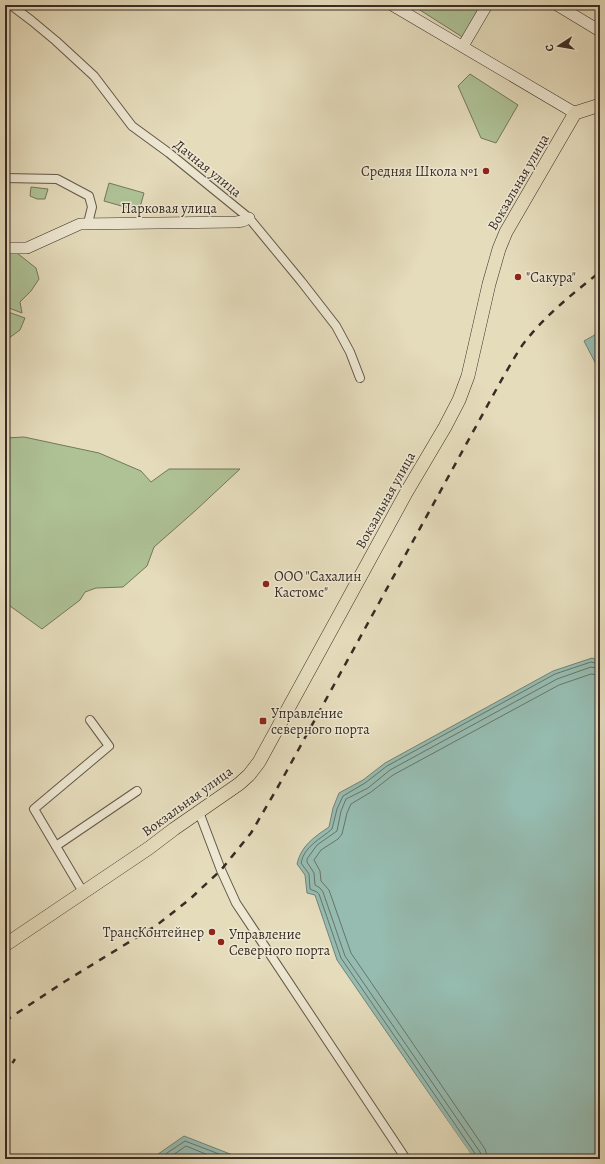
<svg xmlns="http://www.w3.org/2000/svg" width="605" height="1164" font-family="Alegreya,serif">
  <style>
    .green { fill: #aec296; stroke: #74775d }
    .water { fill: #96bcb1; stroke: #718279 }
    .pier { fill: #e5dcbc }
    .lines { fill: none; stroke-linecap: round; stroke-linejoin: round }
    .shore { stroke: #68746a; stroke-width: 1 }
    .street-casing { stroke: #64584a; stroke-width: 10 }
    .secondary-casing { stroke: #392c24; stroke-width: 12 }
    .primary-casing { stroke: #392c24; stroke-width: 14 }
    .street { stroke: #eee8d3; stroke-width: 8 }
    .secondary { stroke: #eee8d3; stroke-width: 11 }
    .primary { stroke: #e5dcbc; stroke-width: 13 }
    .rail { stroke: #392c24; stroke-width: 2.5; stroke-dasharray: 7 7; stroke-linecap: butt }
    .poi-dot { fill: #8f2418; stroke: #eee8d3; stroke-width: 1.5 }
    .labels { text-anchor: middle; stroke-width: 3; stroke-linejoin: round; paint-order: stroke }
    .street-label { font-size: 14px; fill: #392c24; stroke: #eee8d3 }
    .poi-label { font-size: 14px; fill: #392c24; stroke: #eee8d3; text-anchor: start }
  </style>
  <rect width="100%" height="100%" fill="#e5dcbc"/>
  <filter id="stains"><feTurbulence type="fractalNoise" baseFrequency=".005" numOctaves="4"/><feColorMatrix values="0 0 0 0 .2 0 0 0 0 .09 0 0 0 0 .02 0 0 0 .5 -.17"/></filter>
  <radialGradient id="worn" r=".72"><stop offset=".6" stop-color="#630" stop-opacity="0"/><stop offset="1" stop-color="#630" stop-opacity=".3"/></radialGradient>
  <!-- green -->
  <g class="green">
    <path d="M 412,5 L 484,5 L 464,38 Z"/>
    <path d="M 470,74 L 518,105 L 496,143 L 481,138 L 458,86 Z"/>
    <path d="M 109,183 L 144,193 L 139,211 L 104,201 Z"/>
    <path d="M 31,187 L 48,189 L 45,199 L 37,199 L 30,196 Z"/>
    <path d="M 5,252 L 17,253 L 36,268 L 39,279 L 31,291 L 20,302 L 22,313 L 9,308 L 5,303 Z"/>
    <path d="M 8,312 L 25,318 L 20,330 L 5,341 L 5,317 Z"/>
    <path d="M 24,437 L 99,453 L 141,471 L 151,482 L 169,469 L 240,469 L 195,511 L 154,547 L 147,566 L 123,587 L 96,588 L 85,592 L 80,600 L 42,629 L 10,606 L 5,601 L 5,438 Z"/>
  </g>
  <!-- water -->
  <g class="water">
    <path d="M 600,332 L 600,372 L 584,341 Z"/>
    <path d="M 592,658 L 600,661 L 600,1159 L 474,1159 L 337,960 L 315,895 L 307,893 L 305,875 L 297,864 C 301,846 314,837 329,827 L 333,808 L 339,793 L 363,780 L 385,763 L 553,671 Z"/>
    <path d="M 184,1136 L 243,1159 L 151,1159 Z"/>
  </g>
  <!-- pier -->
  <path class="pier" d="M 335,960 L 468,1150 L 474,1159 L 471,1159 Z"/>
  <g class="lines">
    <!-- shore -->
    <g class="shore">
      <path d="M 158,1159 L 185,1141 L 232,1159"/>
      <path d="M 167,1159 L 186,1146 L 218,1159"/>
      <path d="M 477,1159 L 476,1155 L 341,958 L 319,894 L 317,892 L 310,889 L 309,874 L 301,863 C 304,846 321,839 332,829 L 337,809 L 343,796 L 365,783 L 387,766 L 555,674 L 591,662 L 600,664"/>
      <path d="M 482,1159 L 480,1152 L 345,956 L 323,892 L 320,888 L 315,885 L 314,873 L 307,862 L 307,859 L 317,845 L 337,831 L 341,811 L 346,799 L 368,788 L 390,770 L 557,679 L 591,667 L 600,669"/>
      <path d="M 488,1159 L 485,1149 L 351,953 L 329,890 L 321,881 L 320,871 L 314,860 L 321,850 L 338,839 L 342,834 L 347,813 L 351,804 L 371,792 L 393,775 L 559,685 L 591,674 L 600,675"/>
    </g>
    <defs>
      <g id="street">
        <path d="M 11,5 L 32,21 L 56,41 L 94,76 L 132,126 L 169,153 L 249,218 L 301,281 L 336,326 L 350,352 L 360,378"/>
        <path d="M 5,178 L 57,179 L 89,196 L 92,207 L 88,223"/>
        <path d="M 199,812 L 221,870 L 236,903 L 406,1159"/>
        <path d="M 56,846 L 137,791"/>
        <path d="M 83,892 L 34,809 L 109,746 L 90,720"/>
      </g>
      <g id="secondary">
        <path d="M 392,5 L 575,113"/>
        <path d="M 557,5 L 600,31"/>
        <path d="M 463,46 L 487,5"/>
        <path d="M 5,248 L 27,248 L 80,224 L 236,222 L 243,221 L 249,218"/>
      </g>
      <path id="primary" d="M 5,945 L 149,848 L 174,829 L 239,784 L 249,775 L 259,762 L 406,493 L 445,427 L 459,400 L 468,376 L 489,284 L 499,249 L 506,232 L 575,113 L 600,105"/>
    </defs>
    <!-- street casing -->
    <use href="#street" class="street-casing"/>
    <!-- secondary casing -->
    <use href="#secondary" class="secondary-casing"/>
    <!-- primary casing -->
    <use href="#primary" class="primary-casing"/>
    <!-- street -->
    <use href="#street" class="street"/>
    <!-- secondary -->
    <use href="#secondary" class="secondary"/>
    <!-- primary -->
    <use href="#primary" class="primary"/>
    <!-- rail -->
    <g class="rail">
      <path d="M 5,1021 L 64,982 L 157,925 L 190,899 L 221,870 L 251,833 L 279,785 L 502,379 C 508,369 514,358 521,347 C 542,318 572,294 600,272"/>
      <path d="M 5,1075 L 15,1059"/>
    </g>
  </g>
  <!-- markers -->
  <g class="poi-dot">
    <circle cx="486" cy="171" r="4"/>
    <circle cx="518" cy="277" r="4"/>
    <circle cx="266" cy="584" r="4"/>
    <rect x="259" y="717" width="8" height="8" rx="2"/>
    <circle cx="212" cy="932" r="4"/>
    <circle cx="221" cy="942" r="4"/>
  </g>
  <g class="labels">
    <!-- street labels -->
    <g class="street-label">
      <text transform="translate(208 168) rotate(39)" y="5">Дачная улица</text>
      <text transform="translate(518 182) rotate(-60)" y="5">Вокзальная улица</text>
      <text x="169" y="213">Парковая улица</text>
      <text transform="translate(385 500) rotate(-61)" y="5">Вокзальная улица</text>
      <text transform="translate(187 801) rotate(-36)" y="5">Вокзальная улица</text>
    </g>
    <!-- poi labels -->
    <g class="poi-label">
      <text x="478" y="176" text-anchor="end">Средняя Школа №1</text>
      <text x="526" y="282">"Сакура"</text>
      <text x="274" y="581">ООО "Сахалин<tspan x="274" dy="16">Кастомс"</tspan></text>
      <text x="271" y="718">Управление<tspan x="271" dy="16">северного порта</tspan></text>
      <text x="204" y="937" text-anchor="end">ТрансКонтейнер</text>
      <text x="229" y="939">Управление<tspan x="229" dy="16">Северного порта</tspan></text>
    </g>
  </g>
  <!-- margin -->
  <rect width="605" height="1164" fill="none" stroke="#e5dcbc" stroke-width="20"/>
  <rect x="6" y="6" width="593" height="1152" fill="none" stroke="#392c24" stroke-width="2"/>
  <rect x="10" y="10" width="585" height="1144" fill="none" stroke="#392c24"/>
  <!-- north arrow -->
  <g transform="translate(559 46) rotate(258)" stroke="#eee8d3" stroke-width="3" paint-order="stroke">
  <path d="M0-3L7 15L0 10L-7 15Z" fill="#392c24"/>
  <text y="-6" font-size="11" font-weight="bold" text-anchor="middle" fill="#392c24">С</text>
  </g>
  <rect width="100%" height="100%" filter="url(#stains)"/>
  <rect width="100%" height="100%" fill="url(#worn)"/>
</svg>
